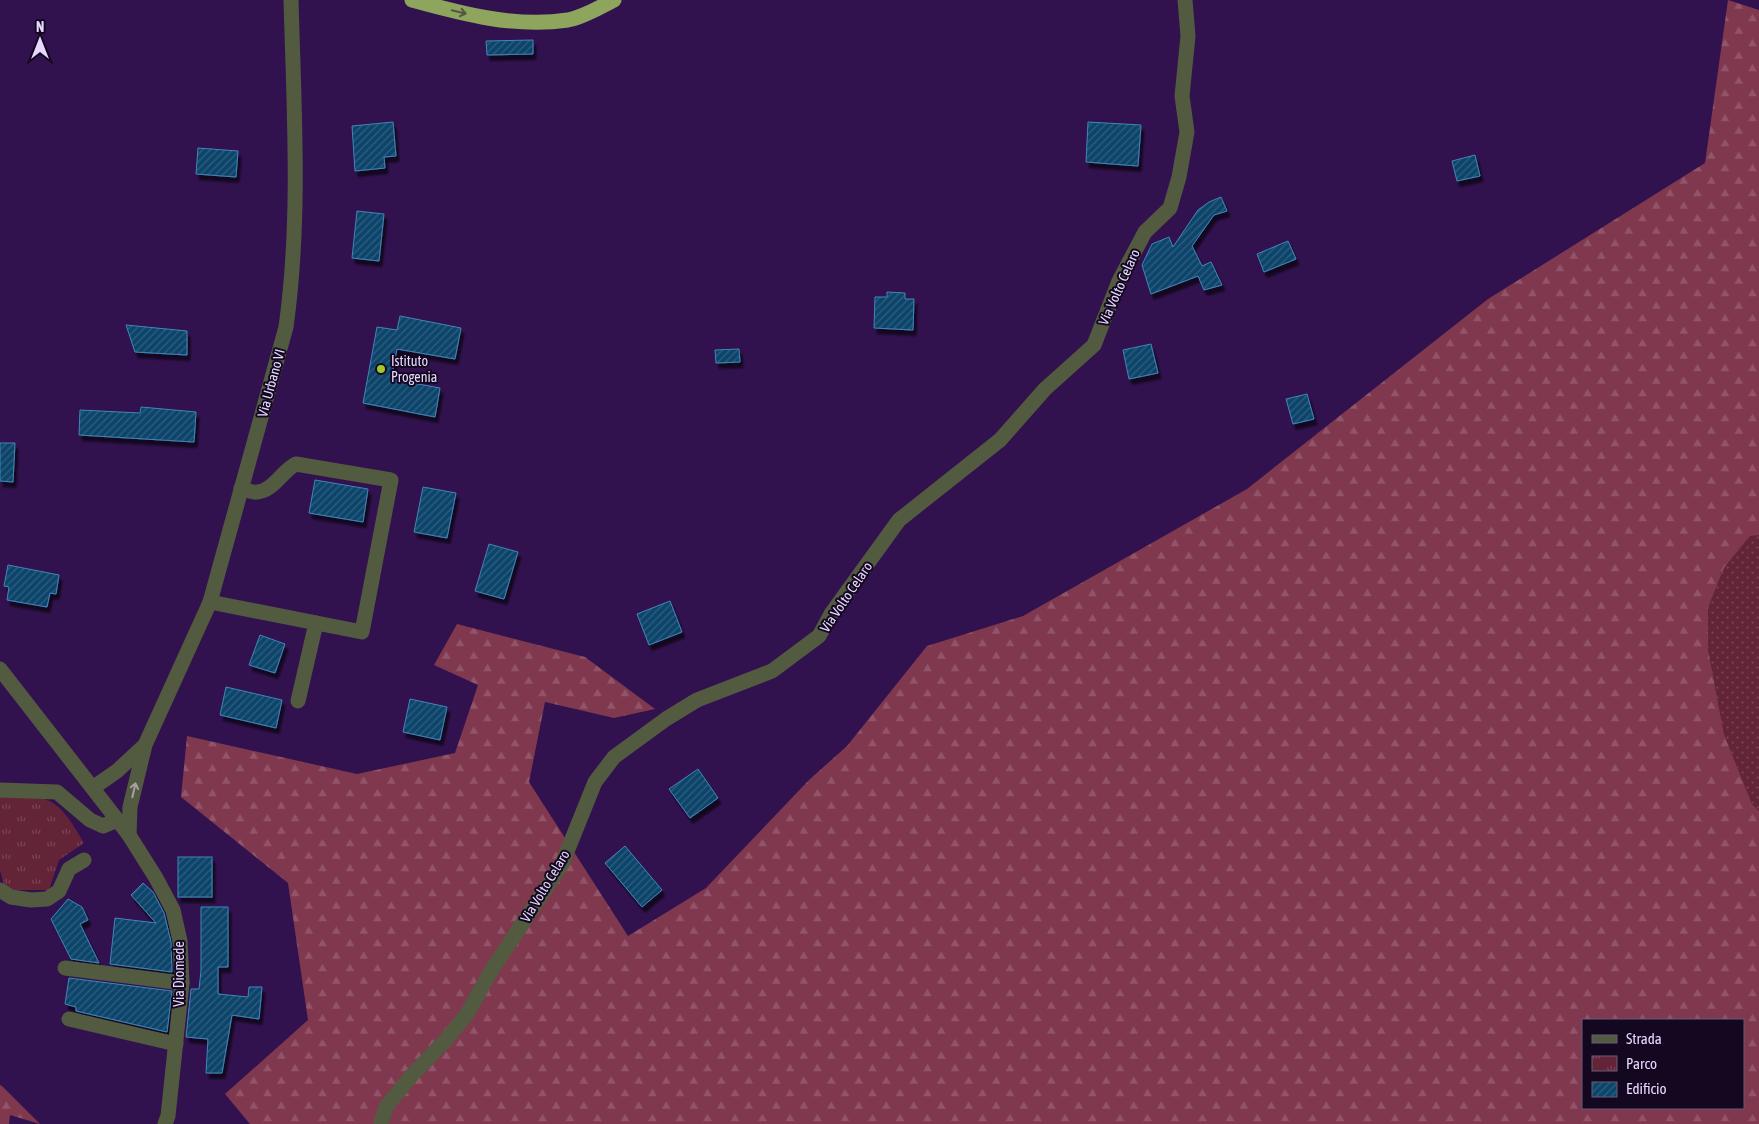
<svg xmlns="http://www.w3.org/2000/svg" width="1759" height="1124" font-family="'Asap Condensed',sans-serif">
  <style>
    .grass { fill: url(#grass-dots) }
    .forest { fill: url(#forest-firs); fill-rule: evenodd }
    .park { fill: url(#park-tufts) }
    .building { fill: url(#building-hatch); stroke: #4186ba; filter: url(#shadow) }
    .lines { fill: none; stroke-linecap: round; stroke-linejoin: round }
    .street { stroke: #525b3f; stroke-width: 15 }
    .highway { stroke: #8ea55d; stroke-width: 15 }
    .oneway { stroke: #51563f }
    .oneway2 { stroke: #a4a0a8 }
    .poi-dot { fill: #a2c929; stroke: #140821; stroke-width: 2 }
    .labels { text-anchor: middle; stroke-width: 4; stroke-linejoin: round; paint-order: stroke }
    .street-label { font-size: 14px; fill: #e7d8fe; stroke: #140821 }
    .poi-label { font-size: 14px; fill: #e7d8fe; stroke: #140821; text-anchor: start }
  </style>
  <defs>
    <pattern id="grass-dots" width="8" height="8" patternUnits="userSpaceOnUse" patternTransform="scale(1.25)"><rect width="8" height="8" fill="#642438"/><path d="M2 2h.1M6 6h.1" fill="none" stroke="#7a4356" stroke-width="1.8" stroke-linecap="round"/></pattern>
    <pattern id="forest-firs" width="22" height="20" patternUnits="userSpaceOnUse" patternTransform="scale(1.25)"><rect width="22" height="20" fill="#7f384d"/><path d="M5 1l3.5 6h-7zM16 11l3.5 6h-7z" fill="#915468"/></pattern>
    <pattern id="park-tufts" width="24" height="20" patternUnits="userSpaceOnUse" patternTransform="scale(1.25)"><rect width="24" height="20" fill="#642438"/><path d="M3 7l-1-3M5 7V3M7 7l1-3M15 17l-1-3M17 17v-4M19 17l1-3" fill="none" stroke="#7a4356"/></pattern>
    <pattern id="building-hatch" width="6" height="6" patternUnits="userSpaceOnUse" patternTransform="scale(1.25)"><rect width="6" height="6" fill="#0c456a"/><path d="M-1 1l2-2M0 6l6-6M5 7l2-2" fill="none" stroke="#2f5f80"/></pattern>
    <filter id="shadow"><feDropShadow dx="3" dy="5.5" stdDeviation="1" flood-color="#0009"/></filter>
  </defs>
  <rect width="100%" height="100%" fill="#31124e"/>
  <!-- grass -->
  <path class="grass" d="M 1750,535 L 1759,535 L 1759,811 L 1752,804 L 1724,734 L 1708,649 L 1708,608 L 1724,568 Z"/>
  <!-- forest -->
  <g class="forest">
    <path d="M 1728,0 L 1759,10 L 1759,535 L 1750,536 L 1724,568 L 1708,608 L 1708,649 L 1724,734 L 1752,804 L 1759,811 L 1759,1124 L 250,1124 L 225,1094 L 308,1020 L 288,883 L 181,797 L 187,736 L 357,774 L 455,753 L 478,685 L 434,665 L 457,624 L 585,657 L 655,709 L 614,718 L 545,702 L 529,782 L 628,936 L 706,888 L 809,780 L 847,746 L 927,646 L 1023,616 L 1247,489 L 1488,299 L 1705,163 ZM 1583,1020 L 1743,1020 L 1743,1108 L 1583,1108 Z"/>
    <path d="M 0,1085 L 2,1086 L 40,1124 L 10,1115 L 9,1124 L 0,1124 Z"/>
  </g>
  <!-- park -->
  <path class="park" d="M 0,796 C 13,797 27,796 40,798 C 62,802 73,825 84,843 L 59,860 L 49,890 L 14,890 L 4,885 L 0,870 Z"/>
  <!-- building -->
  <g class="building">
    <path d="M 533,40 L 533,54 L 487,55 L 486,41 Z"/>
    <path d="M 393,122 L 396,156 L 384,157 L 385,168 L 355,171 L 352,126 Z"/>
    <path d="M 1088,122 L 1141,125 L 1138,166 L 1086,162 Z"/>
    <path d="M 198,148 L 238,151 L 236,177 L 196,174 Z"/>
    <path d="M 1475,155 L 1480,176 L 1457,181 L 1452,161 Z"/>
    <path d="M 1221,197 L 1227,211 L 1214,215 L 1211,219 L 1192,246 L 1202,266 L 1211,262 L 1222,285 L 1204,290 L 1198,276 L 1151,294 L 1142,265 L 1152,244 L 1169,237 L 1173,247 L 1198,210 L 1209,202 Z"/>
    <path d="M 357,211 L 384,214 L 379,261 L 352,258 Z"/>
    <path d="M 1288,241 L 1296,259 L 1264,272 L 1257,254 Z"/>
    <path d="M 887,292 L 905,293 L 905,299 L 914,299 L 913,330 L 874,328 L 875,297 L 887,297 Z"/>
    <path d="M 400,316 L 461,328 L 455,359 L 397,349 L 391,379 L 440,388 L 435,417 L 363,403 L 377,327 L 397,330 Z"/>
    <path d="M 126,325 L 187,331 L 187,355 L 135,352 Z"/>
    <path d="M 1151,344 L 1158,373 L 1129,379 L 1123,350 Z"/>
    <path d="M 739,349 L 740,362 L 716,363 L 715,350 Z"/>
    <path d="M 1307,394 L 1314,419 L 1293,424 L 1286,399 Z"/>
    <path d="M 141,407 L 196,412 L 194,442 L 79,435 L 80,410 L 140,413 Z"/>
    <path d="M 0,443 L 15,443 L 13,482 L 0,481 Z"/>
    <path d="M 315,480 L 368,489 L 363,522 L 309,513 Z"/>
    <path d="M 423,487 L 456,493 L 447,538 L 414,532 Z"/>
    <path d="M 489,544 L 518,552 L 504,599 L 475,591 Z"/>
    <path d="M 8,565 L 59,575 L 56,594 L 50,593 L 47,607 L 7,600 L 9,587 L 4,586 Z"/>
    <path d="M 670,601 L 682,632 L 649,645 L 637,614 Z"/>
    <path d="M 260,635 L 285,644 L 275,673 L 249,665 Z"/>
    <path d="M 226,687 L 282,700 L 276,728 L 220,715 Z"/>
    <path d="M 410,699 L 447,707 L 440,740 L 403,732 Z"/>
    <path d="M 698,769 L 718,798 L 690,818 L 669,789 Z"/>
    <path d="M 625,846 L 662,890 L 642,907 L 605,863 Z"/>
    <rect x="178" y="857" width="34" height="40"/>
    <path d="M 143,883 L 153,892 L 164,913 L 171,942 L 172,972 L 110,964 L 115,918 L 156,923 L 131,895 Z"/>
    <path d="M 68,899 L 82,907 L 88,920 L 80,924 L 99,963 L 71,959 L 51,919 Z"/>
    <path d="M 201,907 L 228,907 L 228,967 L 218,967 L 218,994 L 248,997 L 249,987 L 262,987 L 259,1019 L 232,1015 L 222,1073 L 206,1073 L 208,1039 L 186,1037 L 191,989 L 199,989 L 201,971 Z"/>
    <path d="M 69,978 L 172,991 L 167,1032 L 76,1011 L 76,1007 L 65,1004 Z"/>
  </g>
  <g class="lines">
    <!-- street -->
    <g class="street">
      <path d="M 210,602 L 362,632 L 391,480 L 296,464 C 282,471 273,491 257,492 C 252,493 246,490 241,488"/>
      <path d="M 0,669 L 129,835 L 156,878 L 173,910 L 180,941 L 182,983 L 168,1116 L 165,1124"/>
      <path d="M 298,701 L 316,623"/>
      <path d="M 94,787 L 117,771 L 144,746"/>
      <path d="M 0,790 L 57,792 L 90,820 L 103,826 L 117,820"/>
      <path d="M 129,835 L 130,807 L 145,745 L 210,602 L 286,327 C 301,219 294,109 291,0"/>
      <path d="M 0,890 L 11,897 L 31,900 L 47,899 L 59,891 L 69,869 L 84,860"/>
      <path d="M 65,968 L 182,983"/>
      <path d="M 69,1019 L 176,1044"/>
      <path d="M 381,1124 L 386,1107 L 412,1075 L 445,1041 L 467,1014 L 491,971 L 562,864 L 595,782 L 614,757 L 666,719 L 697,700 L 772,671 L 819,636 L 831,614 L 899,520 L 1000,440 L 1045,389 L 1094,345 L 1119,281 L 1145,232 L 1170,208 L 1179,177 L 1187,132 L 1182,96 L 1188,36 L 1185,0"/>
    </g>
    <!-- highway -->
    <path class="highway" d="M 412,0 C 463,14 515,28 568,20 C 584,17 600,7 614,0"/>
  </g>
  <!-- one-way arrows -->
  <defs><path id="oneway-shaft" d="M-6 0H5M1.5-3L5.5 0L1.5 3" fill="none" stroke-width="1.6" stroke-linecap="round" stroke-linejoin="round" transform="scale(1.25)"/></defs>
  <use class="oneway" href="#oneway-shaft" transform="translate(459 12) rotate(14)"/>
  <use class="oneway2" href="#oneway-shaft" transform="translate(134 790) rotate(-77)"/>
  <!-- markers -->
  <circle class="poi-dot" cx="381" cy="369" r="5"/>
  <g class="labels">
    <!-- street labels -->
    <g class="street-label">
      <text transform="translate(1119 287) rotate(-66)" y="5">Via Volto Celaro</text>
      <text transform="translate(271 383) rotate(-75)" y="5">Via Urbano VI</text>
      <text transform="translate(846 597) rotate(-56)" y="5">Via Volto Celaro</text>
      <text transform="translate(545 886) rotate(-59)" y="5">Via Volto Celaro</text>
      <text transform="translate(179 974) rotate(-90)" y="5">Via Diomede</text>
    </g>
    <!-- poi labels -->
    <g class="poi-label">
      <text x="391" y="366">Istituto<tspan x="391" dy="16">Progenia</tspan></text>
    </g>
  </g>
  <!-- legend -->
  <rect x="1582" y="1019" width="162" height="90" fill="#140821" stroke="#685b79"/>
  <rect x="1592" y="1035" width="25" height="8" fill="#525b3f" stroke="#685b79"/>
  <text x="1626" y="1044" font-size="15" fill="#e7d8fe">Strada</text>
  <rect x="1592" y="1056" width="25" height="15" fill="url(#park-tufts)" stroke="#685b79"/>
  <text x="1626" y="1069" font-size="15" fill="#e7d8fe">Parco</text>
  <rect x="1592" y="1082" width="25" height="15" fill="url(#building-hatch)" stroke="#685b79"/>
  <text x="1626" y="1094" font-size="15" fill="#e7d8fe">Edificio</text>
  <!-- north arrow -->
  <g transform="translate(40 40)" stroke="#140821" stroke-width="4" paint-order="stroke">
  <path d="M0-4L9 19L0 12L-9 19Z" fill="#e7d8fe"/>
  <text y="-8" font-size="14" font-weight="bold" text-anchor="middle" fill="#e7d8fe">N</text>
  </g>
</svg>
